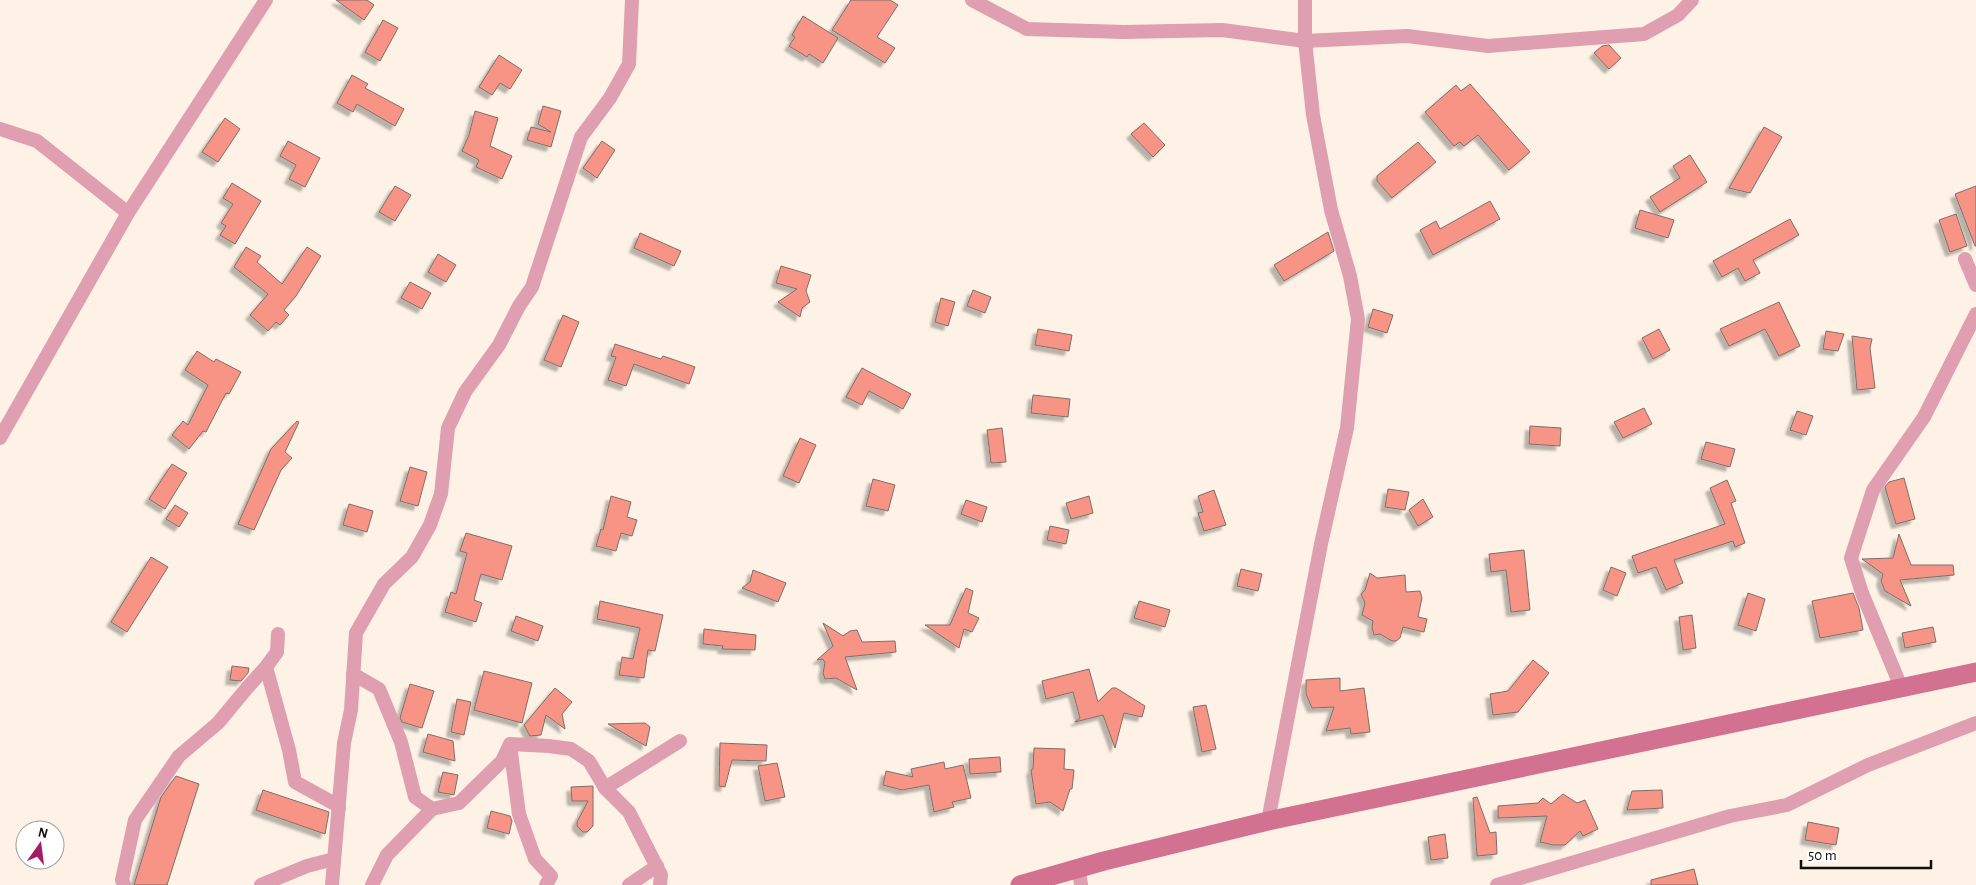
<svg xmlns="http://www.w3.org/2000/svg" width="1976" height="885" font-family="'Alegreya Sans',sans-serif">
  <style>
    .building { fill: #f89485; stroke: #7e6e6b; filter: url(#shadow) }
    .lines { fill: none; stroke-linecap: round; stroke-linejoin: round }
    .street { stroke: #e09eb1; stroke-width: 14 }
    .secondary { stroke: #d27190; stroke-width: 19 }
  </style>
  <defs>
    <filter id="shadow"><feDropShadow dx="-4.5" dy="4.5" stdDeviation="1" flood-color="#0004"/></filter>
  </defs>
  <rect width="100%" height="100%" fill="#fdf2e5"/>
  <!-- building -->
  <g class="building">
    <path d="M 336,0 L 367,0 L 374,5 L 364,20 Z"/>
    <path d="M 851,0 L 890,0 L 898,5 L 877,37 L 895,48 L 885,63 L 832,30 Z"/>
    <path d="M 803,16 L 838,38 L 823,63 L 809,54 L 807,57 L 789,46 L 795,37 L 792,35 Z"/>
    <path d="M 383,20 L 398,28 L 380,61 L 365,52 Z"/>
    <path d="M 1609,45 L 1621,58 L 1609,69 L 1594,53 L 1602,46 Z"/>
    <path d="M 499,55 L 522,70 L 510,89 L 500,83 L 492,95 L 479,87 Z"/>
    <path d="M 352,75 L 368,84 L 365,88 L 404,109 L 395,126 L 357,104 L 353,112 L 337,103 Z"/>
    <path d="M 1470,84 L 1530,152 L 1509,170 L 1478,135 L 1464,146 L 1460,142 L 1454,146 L 1425,112 L 1456,85 L 1461,91 Z"/>
    <path d="M 543,106 L 561,111 L 551,147 L 527,140 L 531,127 L 551,132 L 538,124 Z"/>
    <path d="M 475,111 L 498,118 L 490,146 L 512,156 L 502,179 L 476,167 L 479,160 L 462,151 L 469,135 Z"/>
    <path d="M 225,118 L 240,129 L 218,162 L 202,152 Z"/>
    <path d="M 1144,123 L 1165,145 L 1153,157 L 1131,134 Z"/>
    <path d="M 1764,127 L 1782,137 L 1750,193 L 1729,188 Z"/>
    <path d="M 288,141 L 320,158 L 305,187 L 289,179 L 296,165 L 280,156 Z"/>
    <path d="M 602,141 L 615,150 L 597,178 L 583,168 Z"/>
    <path d="M 1418,142 L 1436,162 L 1392,198 L 1377,181 L 1377,176 Z"/>
    <path d="M 1690,155 L 1707,182 L 1660,212 L 1650,197 L 1680,178 L 1673,166 Z"/>
    <path d="M 232,183 L 261,201 L 235,244 L 220,235 L 226,226 L 221,223 L 233,204 L 223,198 Z"/>
    <path d="M 395,186 L 411,195 L 395,221 L 379,212 Z"/>
    <path d="M 1976,186 L 1976,246 L 1975,246 L 1955,194 Z"/>
    <path d="M 1490,201 L 1500,219 L 1433,255 L 1420,230 L 1436,221 L 1440,229 Z"/>
    <path d="M 1640,210 L 1674,220 L 1668,238 L 1635,228 Z"/>
    <path d="M 1956,214 L 1967,246 L 1950,252 L 1939,220 Z"/>
    <path d="M 1790,219 L 1799,235 L 1753,260 L 1760,273 L 1745,281 L 1738,268 L 1722,277 L 1713,261 Z"/>
    <path d="M 1328,232 L 1334,251 L 1284,281 L 1274,265 Z"/>
    <path d="M 640,233 L 681,251 L 674,266 L 634,248 Z"/>
    <path d="M 246,247 L 261,256 L 257,262 L 282,284 L 307,247 L 321,256 L 296,296 L 284,310 L 289,315 L 280,325 L 276,322 L 268,331 L 250,315 L 268,294 L 234,267 Z"/>
    <path d="M 438,254 L 456,265 L 446,282 L 428,272 Z"/>
    <path d="M 781,266 L 811,275 L 806,291 L 810,302 L 802,308 L 800,317 L 778,302 L 797,289 L 776,283 Z"/>
    <path d="M 410,282 L 431,293 L 422,309 L 401,298 Z"/>
    <path d="M 973,290 L 991,297 L 985,313 L 967,306 Z"/>
    <path d="M 941,298 L 955,302 L 948,326 L 935,322 Z"/>
    <path d="M 1779,302 L 1800,346 L 1779,356 L 1765,329 L 1729,346 L 1720,329 Z"/>
    <path d="M 1373,309 L 1393,315 L 1387,333 L 1368,327 Z"/>
    <path d="M 563,315 L 579,322 L 561,367 L 544,360 Z"/>
    <path d="M 1038,329 L 1072,335 L 1069,351 L 1035,345 Z"/>
    <path d="M 1659,329 L 1670,350 L 1653,359 L 1642,338 Z"/>
    <path d="M 1826,331 L 1844,334 L 1838,351 L 1823,349 Z"/>
    <path d="M 1852,336 L 1872,339 L 1870,348 L 1875,388 L 1857,390 Z"/>
    <path d="M 615,344 L 661,359 L 663,356 L 695,367 L 689,384 L 634,364 L 626,386 L 608,380 L 616,357 L 611,356 Z"/>
    <path d="M 197,351 L 214,362 L 216,359 L 241,372 L 229,394 L 226,393 L 206,432 L 203,431 L 189,449 L 172,435 L 183,421 L 188,425 L 208,385 L 185,370 Z"/>
    <path d="M 862,368 L 911,394 L 903,409 L 869,391 L 862,405 L 846,397 Z"/>
    <path d="M 1033,395 L 1070,399 L 1068,417 L 1031,413 Z"/>
    <path d="M 1644,408 L 1652,424 L 1623,438 L 1614,422 Z"/>
    <path d="M 1797,411 L 1813,416 L 1806,435 L 1790,430 Z"/>
    <path d="M 297,421 L 299,422 L 285,452 L 292,458 L 281,470 L 254,530 L 238,524 L 271,449 Z"/>
    <path d="M 1530,426 L 1561,428 L 1560,446 L 1529,444 Z"/>
    <path d="M 1002,428 L 1006,462 L 991,463 L 987,430 Z"/>
    <path d="M 800,438 L 816,445 L 799,483 L 783,476 Z"/>
    <path d="M 1706,442 L 1735,449 L 1730,467 L 1701,459 Z"/>
    <path d="M 172,464 L 187,473 L 165,509 L 149,499 Z"/>
    <path d="M 410,467 L 427,472 L 418,506 L 400,501 Z"/>
    <path d="M 1904,478 L 1915,519 L 1896,524 L 1885,487 L 1889,482 Z"/>
    <path d="M 873,479 L 895,485 L 888,511 L 866,506 Z"/>
    <path d="M 1727,480 L 1736,501 L 1731,503 L 1745,543 L 1735,547 L 1733,541 L 1674,560 L 1683,583 L 1666,590 L 1656,567 L 1638,573 L 1632,556 L 1725,524 L 1710,488 Z"/>
    <path d="M 1388,489 L 1409,492 L 1405,510 L 1385,507 Z"/>
    <path d="M 1214,490 L 1226,525 L 1204,531 L 1198,513 L 1203,512 L 1198,496 Z"/>
    <path d="M 611,496 L 631,502 L 627,517 L 637,520 L 632,536 L 621,533 L 616,551 L 596,546 L 601,529 L 603,530 Z"/>
    <path d="M 1089,496 L 1093,513 L 1071,519 L 1066,503 Z"/>
    <path d="M 1423,499 L 1433,517 L 1418,526 L 1409,510 Z"/>
    <path d="M 966,500 L 987,507 L 982,522 L 961,514 Z"/>
    <path d="M 349,504 L 373,511 L 367,532 L 343,525 Z"/>
    <path d="M 175,505 L 188,513 L 179,527 L 166,519 Z"/>
    <path d="M 1050,526 L 1069,530 L 1066,544 L 1047,540 Z"/>
    <path d="M 466,533 L 512,546 L 502,580 L 481,574 L 474,600 L 482,603 L 476,622 L 445,612 L 451,592 L 456,594 L 467,553 L 460,551 Z"/>
    <path d="M 1899,534 L 1911,565 L 1953,565 L 1954,575 L 1900,580 L 1911,606 L 1885,591 L 1881,581 L 1883,574 L 1862,559 L 1893,558 Z"/>
    <path d="M 1524,550 L 1530,610 L 1511,612 L 1506,570 L 1491,572 L 1489,554 Z"/>
    <path d="M 151,557 L 168,567 L 127,632 L 111,622 Z"/>
    <path d="M 1611,567 L 1626,573 L 1617,596 L 1603,590 Z"/>
    <path d="M 1241,569 L 1262,574 L 1258,591 L 1237,586 Z"/>
    <path d="M 753,570 L 786,583 L 778,602 L 742,588 L 750,582 Z"/>
    <path d="M 1370,573 L 1377,578 L 1405,575 L 1406,592 L 1420,591 L 1422,598 L 1418,617 L 1427,619 L 1424,632 L 1403,627 L 1400,638 L 1396,641 L 1392,641 L 1380,634 L 1374,635 L 1372,628 L 1373,621 L 1362,615 L 1365,603 L 1361,594 L 1365,590 Z"/>
    <path d="M 966,588 L 973,591 L 968,613 L 979,618 L 972,632 L 964,629 L 959,648 L 925,625 L 950,625 Z"/>
    <path d="M 1748,593 L 1765,599 L 1756,631 L 1738,625 Z"/>
    <path d="M 1853,593 L 1859,608 L 1863,630 L 1820,638 L 1812,601 Z"/>
    <path d="M 600,601 L 663,615 L 655,651 L 648,650 L 644,678 L 619,675 L 622,657 L 633,659 L 640,628 L 597,619 Z"/>
    <path d="M 1139,601 L 1170,610 L 1165,627 L 1134,618 Z"/>
    <path d="M 1692,615 L 1696,648 L 1683,650 L 1679,617 Z"/>
    <path d="M 516,616 L 543,626 L 538,641 L 511,631 Z"/>
    <path d="M 823,623 L 843,636 L 850,631 L 857,630 L 862,642 L 895,641 L 896,652 L 845,657 L 857,690 L 836,678 L 825,679 L 823,673 L 825,663 L 823,659 L 817,660 L 833,646 Z"/>
    <path d="M 1933,627 L 1936,642 L 1905,648 L 1902,633 Z"/>
    <path d="M 704,629 L 756,635 L 755,650 L 722,649 L 723,646 L 703,644 Z"/>
    <path d="M 1533,660 L 1549,673 L 1518,712 L 1493,715 L 1490,694 L 1508,691 Z"/>
    <path d="M 232,666 L 249,668 L 248,673 L 241,681 L 230,680 Z"/>
    <path d="M 1089,669 L 1098,702 L 1112,688 L 1116,688 L 1145,706 L 1142,717 L 1124,713 L 1115,748 L 1103,715 L 1075,722 L 1080,718 L 1073,692 L 1046,699 L 1042,681 Z"/>
    <path d="M 484,671 L 532,683 L 522,723 L 474,710 Z"/>
    <path d="M 1340,678 L 1340,691 L 1364,688 L 1370,732 L 1351,734 L 1350,728 L 1326,731 L 1334,707 L 1312,708 L 1306,694 L 1306,680 Z"/>
    <path d="M 410,684 L 434,691 L 422,728 L 402,722 L 400,718 Z"/>
    <path d="M 555,688 L 572,702 L 562,714 L 565,729 L 546,715 L 541,735 L 530,736 L 524,725 Z"/>
    <path d="M 457,699 L 471,702 L 464,735 L 451,732 Z"/>
    <path d="M 1206,705 L 1216,749 L 1202,752 L 1193,707 Z"/>
    <path d="M 645,723 L 650,727 L 646,746 L 608,724 Z"/>
    <path d="M 428,734 L 453,741 L 455,761 L 423,752 Z"/>
    <path d="M 720,743 L 767,745 L 766,761 L 732,760 L 725,787 L 719,786 Z"/>
    <path d="M 1034,748 L 1065,749 L 1064,769 L 1074,770 L 1072,789 L 1070,789 L 1063,811 L 1050,802 L 1036,804 L 1031,770 L 1033,769 Z"/>
    <path d="M 1000,757 L 1001,772 L 970,774 L 969,759 Z"/>
    <path d="M 944,762 L 945,769 L 963,765 L 971,798 L 952,802 L 954,807 L 934,812 L 929,785 L 902,790 L 883,785 L 886,771 L 913,777 L 911,769 Z"/>
    <path d="M 777,763 L 785,797 L 765,801 L 758,766 Z"/>
    <path d="M 443,772 L 458,775 L 454,795 L 438,792 Z"/>
    <path d="M 176,776 L 199,784 L 167,885 L 134,885 L 161,797 Z"/>
    <path d="M 593,786 L 593,826 L 587,832 L 583,832 L 577,826 L 577,822 L 588,801 L 572,801 L 571,787 Z"/>
    <path d="M 263,790 L 329,812 L 325,834 L 256,810 Z"/>
    <path d="M 1662,790 L 1663,808 L 1627,810 L 1632,791 Z"/>
    <path d="M 1563,794 L 1577,803 L 1585,800 L 1598,829 L 1583,836 L 1580,831 L 1565,845 L 1553,845 L 1540,842 L 1547,816 L 1498,818 L 1498,806 L 1538,803 L 1543,798 L 1551,804 Z"/>
    <path d="M 1477,797 L 1490,833 L 1496,832 L 1497,854 L 1477,856 L 1473,798 Z"/>
    <path d="M 491,811 L 510,816 L 512,821 L 509,834 L 487,828 Z"/>
    <path d="M 1808,822 L 1839,828 L 1836,845 L 1805,840 Z"/>
    <path d="M 1445,834 L 1448,858 L 1431,860 L 1428,837 Z"/>
    <path d="M 1694,869 L 1698,885 L 1651,885 L 1651,880 Z"/>
  </g>
  <g class="lines">
    <!-- street -->
    <g class="street">
      <path d="M 972,0 L 1027,29 L 1124,32 L 1222,30 L 1305,41 L 1407,36 L 1488,46 L 1644,34 L 1678,15 L 1692,0"/>
      <path d="M 0,129 L 37,141 L 128,213"/>
      <path d="M 1965,259 L 1976,285"/>
      <path d="M 0,438 L 128,213 L 266,0"/>
      <path d="M 266,667 L 289,750 L 295,782 L 335,804 L 339,808"/>
      <path d="M 353,674 L 379,689 L 401,742 L 415,797 L 432,809"/>
      <path d="M 1901,687 L 1862,593 L 1851,558 L 1873,490 L 1924,417 L 1976,314"/>
      <path d="M 510,745 L 519,814 L 535,859 L 551,876 L 546,885"/>
      <path d="M 605,788 L 680,741"/>
      <path d="M 1268,821 L 1321,544 L 1347,428 L 1358,319 L 1350,276 L 1331,210 L 1313,115 L 1305,41 L 1305,0"/>
      <path d="M 1079,870 L 1081,885"/>
      <path d="M 124,885 L 122,880 L 135,820 L 179,756 L 218,723 L 247,688 L 266,667 L 277,652 L 278,634"/>
      <path d="M 261,885 L 307,866 L 334,859"/>
      <path d="M 332,885 L 344,743 L 351,710 L 356,633 L 384,584 L 412,557 L 430,525 L 441,494 L 448,428 L 465,392 L 499,345 L 519,306 L 532,287 L 581,137 L 610,98 L 629,64 L 632,0"/>
      <path d="M 372,885 L 387,855 L 432,809 L 459,803 L 502,761 L 510,744 L 549,746 L 571,749 L 589,761 L 605,788 L 629,812 L 661,875 L 660,885"/>
      <path d="M 629,885 L 657,866"/>
      <path d="M 1497,885 L 1730,816 L 1787,805 L 1868,765 L 1976,723"/>
    </g>
    <!-- secondary -->
    <path class="secondary" d="M 1020,885 L 1104,861 L 1268,821 L 1976,672"/>
  </g>
  <!-- north arrow -->
  <g transform="translate(40 845) rotate(14)"><circle r="24" fill="#ffffff" stroke="#a09f9d"/>
  <path d="M0-4L9 19L0 12L-9 19Z" fill="#a51c64"/>
  <text y="-8" font-size="14" font-weight="bold" text-anchor="middle" fill="#120e0a">N</text>
  </g>
  <!-- scale -->
  <path d="M1801 860v8h130v-8" fill="none" stroke="#120e0a" stroke-width="2.5"/>
  <text x="1808" y="860" font-size="15" fill="#120e0a" stroke="#ffffff" stroke-width="4" paint-order="stroke">50 m</text>
</svg>
